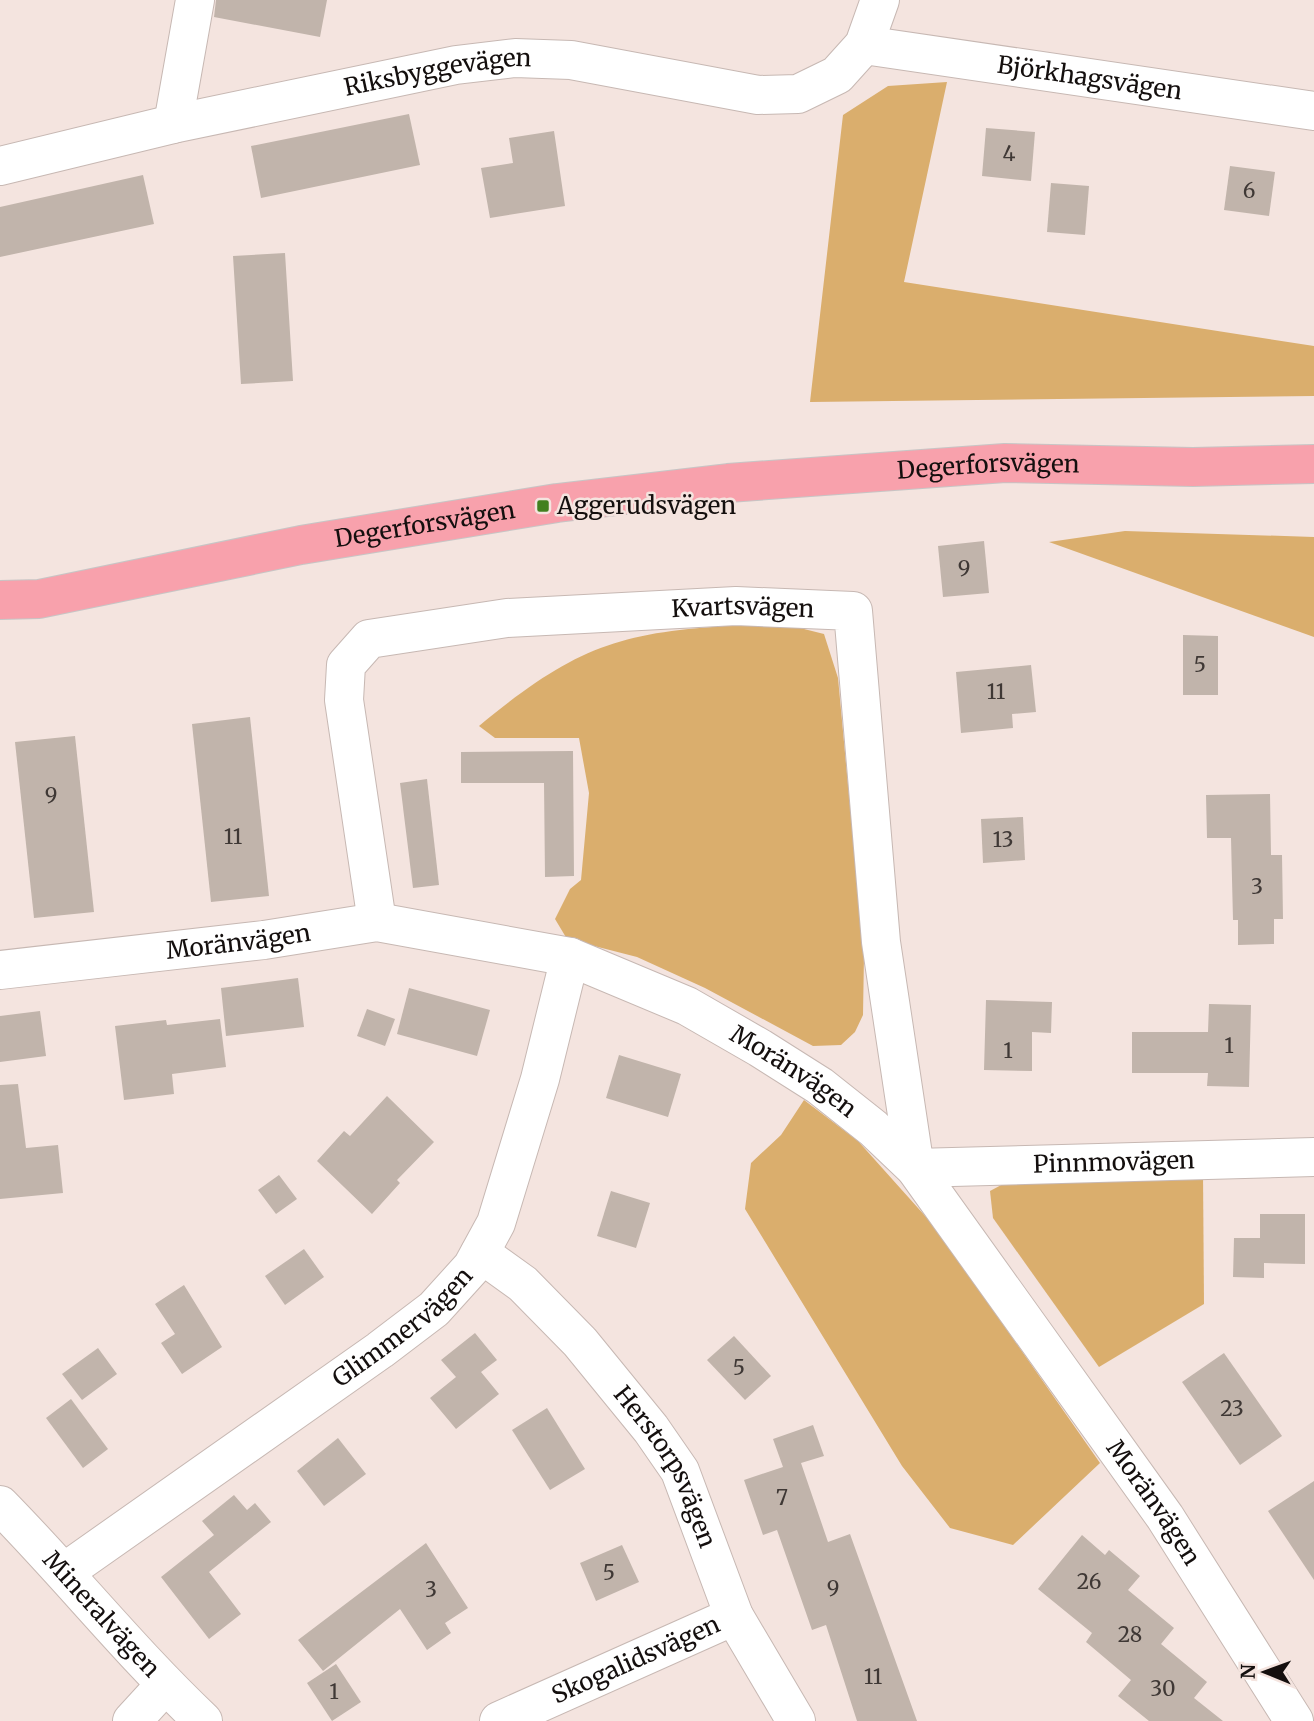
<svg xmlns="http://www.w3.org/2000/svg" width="1314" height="1721" font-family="Merriweather,serif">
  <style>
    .green { fill: #daae6d }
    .building { fill: #c1b4ab }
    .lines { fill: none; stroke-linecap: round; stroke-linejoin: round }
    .minor-casing { stroke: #c7b8b3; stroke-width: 40 }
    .major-casing { stroke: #c7c5c5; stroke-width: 40 }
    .minor { stroke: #fff; stroke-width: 38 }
    .major { stroke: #f8a1ac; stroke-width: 38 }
    .poi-dot { fill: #42801f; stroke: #f4e4df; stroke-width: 2.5 }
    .labels { text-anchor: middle; stroke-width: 5; stroke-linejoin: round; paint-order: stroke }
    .number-label { font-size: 21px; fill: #3f3835 }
    .street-label { font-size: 24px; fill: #140f0e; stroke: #f4e4df }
    .poi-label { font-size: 24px; fill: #140f0e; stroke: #f4e4df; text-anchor: start }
  </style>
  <rect width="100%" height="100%" fill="#f4e4df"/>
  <!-- green -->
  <g class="green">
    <path d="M 947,82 L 904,282 L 1314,346 L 1314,396 L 810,402 L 843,115 L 888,86 Z"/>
    <path d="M 1125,531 L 1314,537 L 1314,637 L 1049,542 Z"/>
    <path d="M 745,625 L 792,626 L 824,634 L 838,678 L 864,955 L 863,1015 L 855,1032 L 841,1045 L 813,1046 L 705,988 L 637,957 L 567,939 L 555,919 L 570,889 L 581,880 L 589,793 L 579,738 L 495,738 L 479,726 C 576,646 620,631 745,625 Z"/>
    <path d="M 804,1100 L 858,1141 L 935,1227 L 1100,1463 L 1013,1545 L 950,1528 L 902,1466 L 745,1209 L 751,1163 L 781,1135 Z"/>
    <path d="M 1203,1172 L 1204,1304 L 1099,1367 L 993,1218 L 990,1191 L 1005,1183 Z"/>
  </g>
  <!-- building -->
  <g class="building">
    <path d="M 216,0 L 327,0 L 320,37 L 214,17 Z"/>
    <path d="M 409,114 L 420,165 L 261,198 L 251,146 Z"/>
    <path d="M 986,128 L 1035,132 L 1031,181 L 982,176 Z"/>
    <path d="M 554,131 L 565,206 L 490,218 L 481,168 L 513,163 L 509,138 Z"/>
    <path d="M 1230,166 L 1275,172 L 1269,216 L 1224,210 Z"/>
    <path d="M 143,175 L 154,224 L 0,257 L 0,207 Z"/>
    <path d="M 1051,183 L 1089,186 L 1085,235 L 1047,232 Z"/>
    <path d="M 285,253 L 293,381 L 241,384 L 233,256 Z"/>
    <path d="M 984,541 L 989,593 L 943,597 L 938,546 Z"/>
    <path d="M 1183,635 L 1218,636 L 1218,695 L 1183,695 Z"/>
    <path d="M 1031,665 L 1036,712 L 1012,714 L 1013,728 L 961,733 L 956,672 Z"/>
    <path d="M 250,717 L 269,896 L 211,902 L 192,724 Z"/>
    <path d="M 75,736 L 94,912 L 34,918 L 15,742 Z"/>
    <path d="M 573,751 L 574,876 L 545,877 L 544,783 L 461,783 L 461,752 Z"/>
    <path d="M 427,779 L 439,885 L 413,888 L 400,783 Z"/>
    <path d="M 1270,794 L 1271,855 L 1282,855 L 1283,919 L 1274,919 L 1274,944 L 1238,945 L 1238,920 L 1233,920 L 1231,838 L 1207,838 L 1206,795 Z"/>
    <path d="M 1023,817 L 1025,860 L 983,863 L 981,819 Z"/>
    <path d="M 298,978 L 304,1027 L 226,1036 L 221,988 Z"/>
    <path d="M 409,988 L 490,1010 L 477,1056 L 397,1034 Z"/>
    <path d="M 986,1000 L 1052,1002 L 1051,1033 L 1032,1032 L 1032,1071 L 984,1070 Z"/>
    <path d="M 1209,1004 L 1251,1005 L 1249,1087 L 1207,1086 L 1208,1073 L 1132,1073 L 1132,1032 L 1208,1032 Z"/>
    <path d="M 367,1009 L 395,1019 L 385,1046 L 357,1036 Z"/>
    <path d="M 40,1011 L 46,1056 L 0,1062 L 0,1016 Z"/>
    <path d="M 220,1019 L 226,1067 L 172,1074 L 174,1094 L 124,1100 L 115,1026 L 166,1020 L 167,1025 Z"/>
    <path d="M 619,1055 L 681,1074 L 668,1117 L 606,1098 Z"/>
    <path d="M 18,1084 L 26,1148 L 58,1145 L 63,1193 L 0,1199 L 0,1085 Z"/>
    <path d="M 387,1096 L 434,1142 L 397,1180 L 400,1183 L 372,1214 L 317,1161 L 344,1131 L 350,1136 Z"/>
    <path d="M 279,1175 L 297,1199 L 276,1214 L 258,1190 Z"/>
    <path d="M 611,1191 L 650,1203 L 636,1248 L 597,1236 Z"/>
    <path d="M 1260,1214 L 1305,1214 L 1305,1264 L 1264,1263 L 1264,1278 L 1233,1277 L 1234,1238 L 1260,1238 Z"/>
    <path d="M 304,1249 L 324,1277 L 285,1305 L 265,1276 Z"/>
    <path d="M 184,1285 L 222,1347 L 182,1374 L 161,1343 L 175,1334 L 155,1304 Z"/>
    <path d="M 475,1333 L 497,1360 L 481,1372 L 499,1394 L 456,1429 L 430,1398 L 456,1377 L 441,1360 Z"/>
    <path d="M 734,1336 L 771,1376 L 745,1400 L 707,1360 Z"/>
    <path d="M 98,1348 L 117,1374 L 82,1400 L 62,1374 Z"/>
    <path d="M 1224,1353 L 1282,1436 L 1240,1465 L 1182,1382 Z"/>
    <path d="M 71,1399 L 108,1449 L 83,1468 L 46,1418 Z"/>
    <path d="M 547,1408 L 585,1469 L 550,1490 L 512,1430 Z"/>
    <path d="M 813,1425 L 824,1456 L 801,1463 L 828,1542 L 850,1534 L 917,1721 L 857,1721 L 826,1625 L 812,1630 L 777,1530 L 763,1535 L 744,1480 L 783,1467 L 773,1439 Z"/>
    <path d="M 338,1438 L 366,1474 L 324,1506 L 297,1471 Z"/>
    <path d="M 1314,1481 L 1314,1580 L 1268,1511 Z"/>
    <path d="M 234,1495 L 247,1510 L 255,1503 L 271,1522 L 209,1572 L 241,1614 L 209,1639 L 161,1577 L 214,1535 L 202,1521 Z"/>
    <path d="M 1082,1535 L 1105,1555 L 1109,1550 L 1140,1576 L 1128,1590 L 1174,1628 L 1161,1644 L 1207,1682 L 1194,1698 L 1223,1721 L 1149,1721 L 1118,1696 L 1131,1680 L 1086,1642 L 1092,1633 L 1038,1589 Z"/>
    <path d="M 426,1543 L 468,1608 L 445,1623 L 451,1633 L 427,1650 L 400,1609 L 323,1671 L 298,1640 Z"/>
    <path d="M 622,1545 L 639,1582 L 596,1601 L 580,1563 Z"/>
    <path d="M 336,1664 L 361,1702 L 332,1721 L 307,1683 Z"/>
  </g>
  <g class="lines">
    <defs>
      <g id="minor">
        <path id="s1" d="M 864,45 L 1314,111"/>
        <path d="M 173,124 L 195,0"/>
        <path id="s2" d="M 0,166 L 173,124 L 456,65 L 515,58 L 571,60 L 758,95 L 798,94 L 837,75 L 864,45 L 880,0"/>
        <path id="s3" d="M 377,922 L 344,700 L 346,665 L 369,639 L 507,618 L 736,606 L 853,611 L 881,942 L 915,1168 L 1314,1157"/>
        <path id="s4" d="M 0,970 L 264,940 L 377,922 L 570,957 L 687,1006 L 760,1048 L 820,1086 L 873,1128 L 915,1168 L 1165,1517 L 1294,1721"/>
        <path id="s5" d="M 480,1253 L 523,1284 L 580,1342 L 651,1429 L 680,1471 L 734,1616 L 796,1721"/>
        <path id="s6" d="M 0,1505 C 69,1575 131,1653 203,1721"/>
        <path id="s7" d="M 66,1571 L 380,1350 L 434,1309 L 472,1267 L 496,1223 L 540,1079 L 570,957"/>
        <path d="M 132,1721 L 165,1685"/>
        <path id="s8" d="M 499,1721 L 734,1616"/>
      </g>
      <g id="major">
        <path id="s9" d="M 0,600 L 39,599 L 301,545 L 557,503 L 728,483 L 1005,463 L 1193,467 L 1314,464"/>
      </g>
    </defs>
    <!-- minor casing -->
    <use href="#minor" class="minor-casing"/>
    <!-- major casing -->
    <use href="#major" class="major-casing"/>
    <!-- minor -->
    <use href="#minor" class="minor"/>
    <!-- major -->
    <use href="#major" class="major"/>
  </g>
  <!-- markers -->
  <rect class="poi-dot" x="536" y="499" width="14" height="14" rx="3.5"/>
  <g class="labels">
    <!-- number labels -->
    <g class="number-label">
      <text x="1009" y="161">4</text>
      <text x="1249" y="198">6</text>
      <text x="964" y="576">9</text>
      <text x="1200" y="672">5</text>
      <text x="996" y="699">11</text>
      <text x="51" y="803">9</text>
      <text x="233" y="844">11</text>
      <text x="1003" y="847">13</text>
      <text x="1257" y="894">3</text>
      <text x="1229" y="1053">1</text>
      <text x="1008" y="1058">1</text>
      <text x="739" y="1375">5</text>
      <text x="1232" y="1416">23</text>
      <text x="782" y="1505">7</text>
      <text x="609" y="1580">5</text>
      <text x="1089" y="1589">26</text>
      <text x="833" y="1596">9</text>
      <text x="431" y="1597">3</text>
      <text x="1130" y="1642">28</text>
      <text x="873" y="1684">11</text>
      <text x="1163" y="1696">30</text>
      <text x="334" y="1699">1</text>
    </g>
    <!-- street labels -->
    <g class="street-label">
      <text dy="8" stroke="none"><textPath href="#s2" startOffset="448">Riksbyggevägen</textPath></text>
      <text dy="8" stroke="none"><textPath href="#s1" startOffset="228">Björkhagsvägen</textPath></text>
      <text dy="8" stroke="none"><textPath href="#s9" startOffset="999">Degerforsvägen</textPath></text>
      <text dy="8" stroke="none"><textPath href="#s9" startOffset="432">Degerforsvägen</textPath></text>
      <text dy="8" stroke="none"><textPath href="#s3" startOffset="670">Kvartsvägen</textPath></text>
      <text dy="8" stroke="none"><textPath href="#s4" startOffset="240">Moränvägen</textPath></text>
      <text dy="8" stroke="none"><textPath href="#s4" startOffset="828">Moränvägen</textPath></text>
      <text dy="8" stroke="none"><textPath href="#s3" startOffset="1540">Pinnmovägen</textPath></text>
      <text dy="8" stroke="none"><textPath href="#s7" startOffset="416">Glimmervägen</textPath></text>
      <text dy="8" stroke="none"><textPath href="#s5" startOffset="287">Herstorpsvägen</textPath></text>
      <text dy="8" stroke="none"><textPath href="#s4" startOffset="1395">Moränvägen</textPath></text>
      <text dy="8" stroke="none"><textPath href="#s6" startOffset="149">Mineralvägen</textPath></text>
      <text dy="8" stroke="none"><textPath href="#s8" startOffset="150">Skogalidsvägen</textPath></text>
    </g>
    <!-- poi labels -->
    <g class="poi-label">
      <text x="557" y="514">Aggerudsvägen</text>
    </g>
  </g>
  <!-- north arrow -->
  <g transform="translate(1265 1672) rotate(271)" stroke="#f4e4df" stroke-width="5" paint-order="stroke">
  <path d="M0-5L12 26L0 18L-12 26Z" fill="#140f0e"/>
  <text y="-10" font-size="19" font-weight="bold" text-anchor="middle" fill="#140f0e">N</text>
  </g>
</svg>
